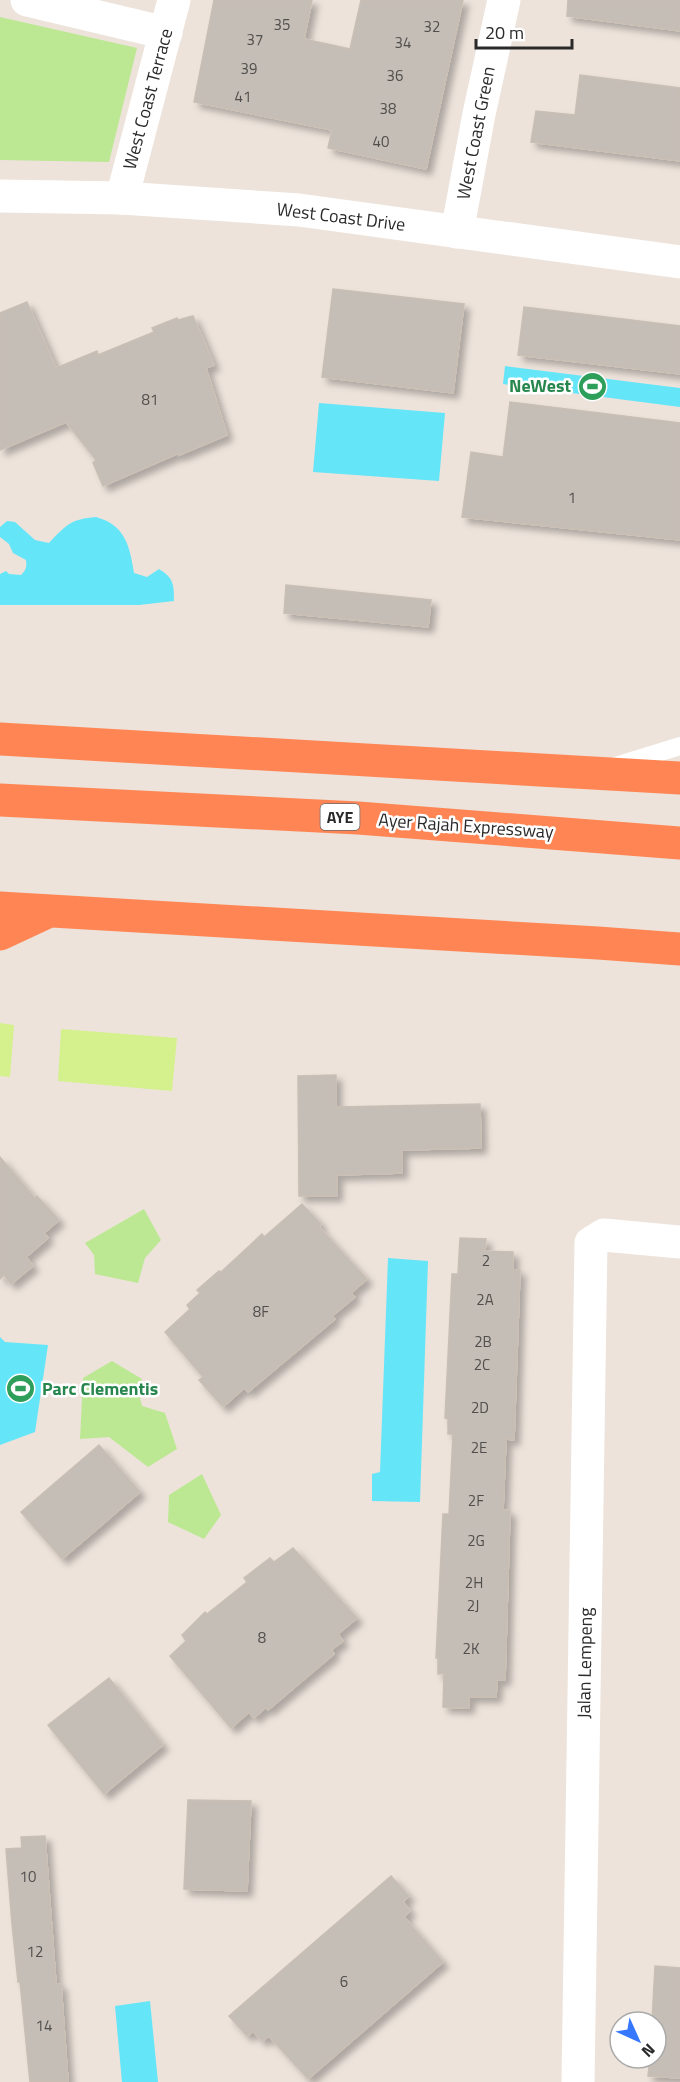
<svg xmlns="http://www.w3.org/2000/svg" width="680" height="2082" font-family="'Titillium Web',sans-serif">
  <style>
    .green { fill: #bce893 }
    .pitch { fill: #d4f18d }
    .water { fill: #65e5f8 }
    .building { fill: #c5beb6; stroke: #c9bfb4; stroke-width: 1.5; filter: url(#shadow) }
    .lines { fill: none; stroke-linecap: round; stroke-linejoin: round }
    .service { stroke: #fff; stroke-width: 18 }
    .minor { stroke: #fff; stroke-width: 33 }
    .motorway { stroke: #ff8654; stroke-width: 33 }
    .labels { text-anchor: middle; stroke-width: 5; stroke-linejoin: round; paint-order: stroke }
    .number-label { font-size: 15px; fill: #514f4d }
    .shield { fill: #fff; stroke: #6a6a6a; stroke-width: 1.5 }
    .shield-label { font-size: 16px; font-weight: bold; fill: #2a2a2a }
    .street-label { font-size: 18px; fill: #2a2a2a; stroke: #fff }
    .leisure-label { font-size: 18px; font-weight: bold; fill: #27864d; stroke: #fff; text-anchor: end }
  </style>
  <defs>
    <filter id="shadow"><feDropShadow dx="5.5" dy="5.5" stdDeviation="3" flood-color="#0004"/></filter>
  </defs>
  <rect width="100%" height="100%" fill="#ede3db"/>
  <!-- green -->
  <g class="green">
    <path d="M 0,17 L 137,48 L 109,162 L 0,160 Z"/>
    <path d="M 144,1209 L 161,1240 L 145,1258 L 138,1283 L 95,1274 L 94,1255 L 85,1243 Z"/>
    <path d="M 112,1361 L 142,1379 L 137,1387 L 142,1406 L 165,1413 L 177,1449 L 148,1467 L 109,1437 L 80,1439 L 83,1378 Z"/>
    <path d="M 202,1474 L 221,1515 L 204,1539 L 168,1522 L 169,1495 Z"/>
  </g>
  <!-- pitch -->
  <g class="pitch">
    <path d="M 0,1023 L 14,1025 L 10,1077 L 0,1076 Z"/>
    <path d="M 61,1029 L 177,1038 L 172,1091 L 58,1081 Z"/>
  </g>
  <!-- water -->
  <g class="water">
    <path d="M 505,366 L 680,388 L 680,407 L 503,384 Z"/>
    <path d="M 319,403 L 445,413 L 439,481 L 313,472 Z"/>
    <path d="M 96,517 C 125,525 130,546 134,573 L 147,577 L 159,569 C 174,578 174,585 174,601 L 139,605 L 0,605 L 0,574 L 6,571 L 9,574 L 21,575 C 26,570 27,567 26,560 L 13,553 L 9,544 L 0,537 L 0,527 L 7,521 L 15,522 L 35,540 L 49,543 C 66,525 71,519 96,517 Z"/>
    <path d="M 388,1258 L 428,1261 L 420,1502 L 372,1501 L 372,1474 L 380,1472 Z"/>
    <path d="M 0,1337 L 5,1342 L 48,1345 L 35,1432 L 0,1445 Z"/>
    <path d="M 150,2001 L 158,2082 L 122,2082 L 115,2006 Z"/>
  </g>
  <!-- building -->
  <g class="building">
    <path d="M 214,0 L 312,0 L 304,39 L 350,49 L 361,0 L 463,0 L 426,169 L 328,148 L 332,130 L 194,102 Z"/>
    <path d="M 568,0 L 680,0 L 680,31 L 567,16 Z"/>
    <path d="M 580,75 L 680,88 L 680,161 L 531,142 L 536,111 L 575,115 Z"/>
    <path d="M 333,289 L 464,304 L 453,393 L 322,377 Z"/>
    <path d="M 27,302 L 56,368 L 97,351 L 98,355 L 154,332 L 152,328 L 177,318 L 178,320 L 193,316 L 214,365 L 206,368 L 227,435 L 179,455 L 179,453 L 103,486 L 93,463 L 96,460 L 66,422 L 0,450 L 0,313 Z"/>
    <path d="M 524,307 L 680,326 L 680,374 L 518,355 Z"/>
    <path d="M 510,402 L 680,423 L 680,540 L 462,517 L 471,452 L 503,457 Z"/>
    <path d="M 286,585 L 431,600 L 428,627 L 284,613 Z"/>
    <path d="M 336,1075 L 336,1107 L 480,1104 L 481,1148 L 402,1150 L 402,1173 L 337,1175 L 337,1196 L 299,1196 L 298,1076 Z"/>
    <path d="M 0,1157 L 35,1198 L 37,1196 L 59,1220 L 44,1233 L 48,1238 L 26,1257 L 33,1266 L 11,1284 L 4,1275 L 0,1279 Z"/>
    <path d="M 302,1204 L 321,1224 L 319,1227 L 367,1279 L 351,1293 L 355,1297 L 332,1316 L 335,1319 L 248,1392 L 244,1388 L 223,1407 L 199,1380 L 203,1377 L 165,1332 L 190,1309 L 187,1305 L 200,1293 L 197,1290 L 219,1271 L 221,1272 L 262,1234 L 264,1237 Z"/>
    <path d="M 460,1238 L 486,1239 L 485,1251 L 513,1252 L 513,1270 L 520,1270 L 514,1440 L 506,1439 L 503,1510 L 510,1511 L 505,1680 L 497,1680 L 496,1697 L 469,1697 L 469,1708 L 443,1707 L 444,1673 L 438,1674 L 438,1658 L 436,1658 L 443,1514 L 449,1514 L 453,1434 L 448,1434 L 448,1419 L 445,1418 L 452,1274 L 458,1274 Z"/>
    <path d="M 99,1445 L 140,1492 L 62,1559 L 21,1512 Z"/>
    <path d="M 293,1548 L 357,1618 L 338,1634 L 343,1641 L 331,1650 L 334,1654 L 268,1710 L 266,1707 L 254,1718 L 249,1712 L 231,1728 L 170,1656 L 186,1641 L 182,1635 L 205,1612 L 207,1614 L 247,1582 L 244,1578 L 270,1558 L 274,1562 Z"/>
    <path d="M 109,1678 L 163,1745 L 104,1794 L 48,1725 Z"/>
    <path d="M 188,1800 L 251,1801 L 247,1891 L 184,1889 Z"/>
    <path d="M 45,1836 L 56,1984 L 61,1984 L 68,2082 L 30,2082 L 20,1982 L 18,1982 L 12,1924 L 6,1849 L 22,1848 L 21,1837 Z"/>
    <path d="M 391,1876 L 409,1896 L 403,1902 L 410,1911 L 404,1917 L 443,1962 L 308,2079 L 269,2036 L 262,2041 L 253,2031 L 247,2036 L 229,2016 Z"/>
    <path d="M 655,1966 L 680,1968 L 680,2078 L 648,2076 L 650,2058 L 656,2058 L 656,2022 L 652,2022 Z"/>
  </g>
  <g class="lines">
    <!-- service -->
    <path class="service" d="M 615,766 L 680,746"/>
    <!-- minor -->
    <g class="minor">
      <path d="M 27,0 L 166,33"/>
      <path d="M 0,196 L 122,198 L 299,210 L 680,262"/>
      <path d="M 122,198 L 174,0"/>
      <path d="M 457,232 L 479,114 L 504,0"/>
      <path d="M 578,2082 L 591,1243 L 604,1235 L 680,1242"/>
    </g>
    <!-- motorway -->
    <g class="motorway">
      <path d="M 0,739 L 680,778"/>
      <path d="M 0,800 L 358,818 L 680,843"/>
      <path d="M 0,908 L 598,943 L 680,949"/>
      <path d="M 0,934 L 45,913"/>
    </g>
  </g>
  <!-- icons -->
  <defs>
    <symbol id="stadium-disc" viewBox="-11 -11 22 22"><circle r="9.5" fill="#2e9e5b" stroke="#fff"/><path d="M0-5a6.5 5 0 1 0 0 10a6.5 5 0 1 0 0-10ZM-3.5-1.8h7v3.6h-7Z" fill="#fff"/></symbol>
  </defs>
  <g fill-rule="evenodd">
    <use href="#stadium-disc" x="576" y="370" width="33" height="33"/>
    <use href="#stadium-disc" x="4" y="1372" width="33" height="33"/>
  </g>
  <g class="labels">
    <!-- number labels -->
    <g class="number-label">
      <text x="282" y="30">35</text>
      <text x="432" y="32">32</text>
      <text x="255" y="45">37</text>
      <text x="403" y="48">34</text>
      <text x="249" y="74">39</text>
      <text x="395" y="81">36</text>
      <text x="243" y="102">41</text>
      <text x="388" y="114">38</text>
      <text x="381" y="147">40</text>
      <text x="150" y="405">81</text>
      <text x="572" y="503">1</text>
      <text x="486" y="1266">2</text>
      <text x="485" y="1305">2A</text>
      <text x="261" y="1317">8F</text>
      <text x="483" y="1347">2B</text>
      <text x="482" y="1370">2C</text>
      <text x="480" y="1413">2D</text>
      <text x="479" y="1453">2E</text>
      <text x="476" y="1506">2F</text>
      <text x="476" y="1546">2G</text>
      <text x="474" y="1588">2H</text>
      <text x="473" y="1611">2J</text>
      <text x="262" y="1643">8</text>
      <text x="471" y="1654">2K</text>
      <text x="28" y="1882">10</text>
      <text x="35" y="1957">12</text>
      <text x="344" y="1987">6</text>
      <text x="44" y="2031">14</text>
    </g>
    <!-- shield labels -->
    <rect class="shield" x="320.5" y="804" width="39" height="26" rx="4.5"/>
    <g class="shield-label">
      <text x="340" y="823">AYE</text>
    </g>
    <!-- street labels -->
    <g class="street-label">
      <text transform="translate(148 99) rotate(-75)" y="6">West Coast Terrace</text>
      <text transform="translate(476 133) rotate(-79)" y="6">West Coast Green</text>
      <text transform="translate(341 217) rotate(7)" y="6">West Coast Drive</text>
      <text transform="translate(466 826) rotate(4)" y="6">Ayer Rajah Expressway</text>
      <text transform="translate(585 1663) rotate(-89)" y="6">Jalan Lempeng</text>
    </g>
    <!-- leisure labels -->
    <g class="leisure-label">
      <text x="571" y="392">NeWest</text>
      <text x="42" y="1395" text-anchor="start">Parc Clementis</text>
    </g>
  </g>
  <!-- north arrow -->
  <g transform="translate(638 2040) rotate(135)"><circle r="28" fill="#ffffff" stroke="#aaaaaa" stroke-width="1.5"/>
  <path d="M0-4.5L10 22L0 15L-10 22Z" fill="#3677ff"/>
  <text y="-9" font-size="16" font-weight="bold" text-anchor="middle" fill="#2a2a2a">N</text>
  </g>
  <!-- scale -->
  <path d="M476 39v9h96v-9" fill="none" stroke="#2a2a2a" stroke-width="3"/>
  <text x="485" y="39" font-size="18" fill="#2a2a2a" stroke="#ffffff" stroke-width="4.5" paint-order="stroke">20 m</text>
</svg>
